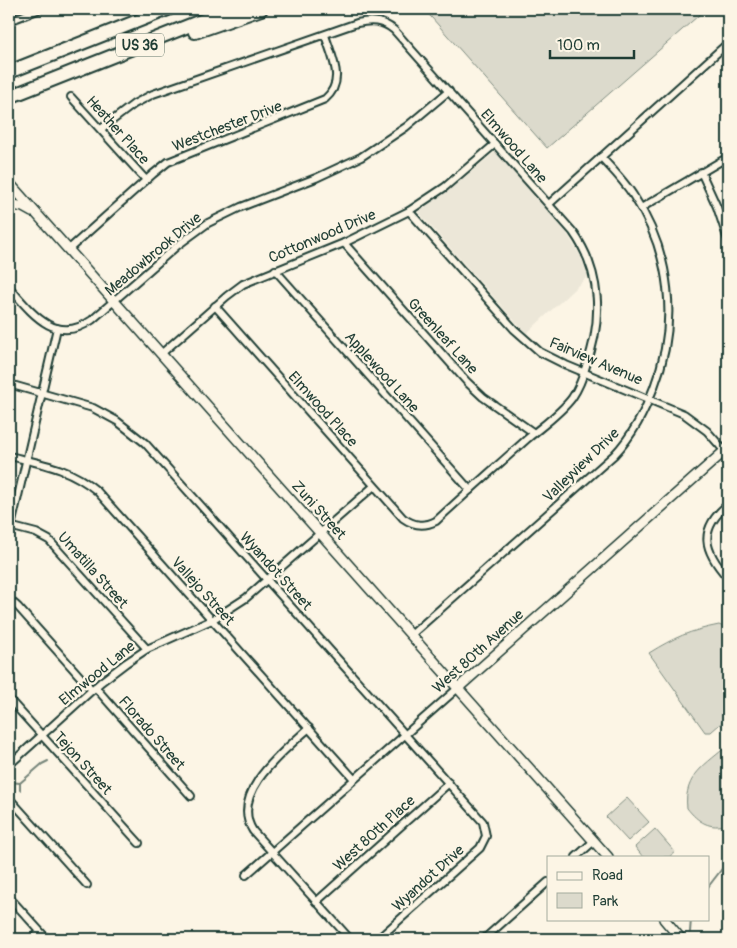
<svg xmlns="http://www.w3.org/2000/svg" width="737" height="948" font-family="Pangolin,sans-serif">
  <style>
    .built { fill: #ece7d8 }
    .green { fill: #dcdacc; stroke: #7e8c80 }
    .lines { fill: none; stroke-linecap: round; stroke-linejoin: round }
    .stream { stroke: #758479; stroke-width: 2 }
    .street-casing { stroke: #1f3d34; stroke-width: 10 }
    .secondary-casing { stroke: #1f3d34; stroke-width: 12 }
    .highway-casing { stroke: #1f3d34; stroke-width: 16 }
    .street { stroke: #fcf5e5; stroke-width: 6 }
    .secondary { stroke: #fcf5e5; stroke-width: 9 }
    .highway { stroke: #fcf5e5; stroke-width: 12 }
    .labels { text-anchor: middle; stroke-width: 4.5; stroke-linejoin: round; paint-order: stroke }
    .shield { fill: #fcf5e5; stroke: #617469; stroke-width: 1 }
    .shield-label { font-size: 14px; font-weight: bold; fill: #1f3d34 }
    .street-label { font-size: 15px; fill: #1f3d34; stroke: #fcf5e5 }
  </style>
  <rect width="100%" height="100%" fill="#fcf5e5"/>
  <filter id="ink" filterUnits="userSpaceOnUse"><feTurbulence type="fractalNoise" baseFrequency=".02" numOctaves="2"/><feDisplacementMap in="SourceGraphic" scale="10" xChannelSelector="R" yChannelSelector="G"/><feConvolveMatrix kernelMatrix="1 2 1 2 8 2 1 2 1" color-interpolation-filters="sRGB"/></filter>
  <g filter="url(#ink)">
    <!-- built -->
    <path class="built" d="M 494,153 L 496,153 L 566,232 L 581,257 L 588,276 L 527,333 L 522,329 L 420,214 L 420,210 L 453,187 Z"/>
    <!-- green -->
    <g class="green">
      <path d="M 424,9 L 706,9 L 547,148 Z"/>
      <path d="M 719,625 L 728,629 L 728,717 L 711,732 L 705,732 L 649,653 C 675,637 689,631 719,625 Z"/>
      <path d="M 728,745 L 728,824 C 710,830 698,822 687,808 C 683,775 707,764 728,745 Z"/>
      <path d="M 627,798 L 649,822 L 628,841 L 606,817 Z"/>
      <path d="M 655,829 L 675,852 L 669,857 L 643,857 L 635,847 Z"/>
    </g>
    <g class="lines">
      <!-- stream -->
      <g class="stream">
        <path d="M 10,782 L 20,783 L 42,764 L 48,761"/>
        <path d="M 20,783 L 20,790"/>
        <path d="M 708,887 L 728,861"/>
        <path d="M 690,932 L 691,919"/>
      </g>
      <defs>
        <g id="street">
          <path d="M 9,21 L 40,9"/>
          <path d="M 71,97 L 146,180"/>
          <path d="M 101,129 L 134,104 L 153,94 L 357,23 C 371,20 382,20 394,30 L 573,232 C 602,273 603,321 586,366 C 583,377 578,389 572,398 C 560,414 542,426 527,439 C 497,466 466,493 436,521 C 424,527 414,526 403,518 L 215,306"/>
          <path d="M 701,172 L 717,207 L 728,240"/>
          <path d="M 549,204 L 728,43"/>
          <path d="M 641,208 L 728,157"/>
          <path d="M 409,211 L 514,329 L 540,352 L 566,365 L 684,414 L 707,431 L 728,455"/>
          <path d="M 344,243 L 467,382 L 483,397 L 534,433"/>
          <path d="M 68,250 L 153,174 L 168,162 L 325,99 C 346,81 332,58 325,35"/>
          <path d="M 275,270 L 470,490"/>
          <path d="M 9,287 C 31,312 55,346 92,320 L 178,245 L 208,223 L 241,207 L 316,178 L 361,157 L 406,127 L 449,91"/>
          <path d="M 161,354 L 227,296 L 243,284 L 344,243 L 409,211 L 445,187 L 495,144"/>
          <path d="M 9,384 L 93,408 L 117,421 L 145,443 L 483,822 L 486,836 L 480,848 L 378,939"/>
          <path d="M 9,456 C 43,464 70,468 97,491 L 354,779"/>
          <path d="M 728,504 C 698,530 703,550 728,578"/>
          <path d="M 9,526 L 36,533 L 49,540 L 147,649"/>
          <path d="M 9,535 L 57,328"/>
          <path d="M 9,599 L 18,607 L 92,690"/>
          <path d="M 411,635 L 614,455 C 633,435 644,413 654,387 C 679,323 671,252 633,195 C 624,181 612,169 601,157"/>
          <path d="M 95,687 L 191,796"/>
          <path d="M 9,699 L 139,843"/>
          <path d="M 309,728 C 284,751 229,793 253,831 L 350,939"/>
          <path d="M 9,765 L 101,682 L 126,663 L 147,649 L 212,620 L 246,598 L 374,486"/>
          <path d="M 9,798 L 87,885"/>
          <path d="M 576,857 L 594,841"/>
          <path d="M 246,875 L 458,688"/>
          <path d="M 9,897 L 47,939"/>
          <path d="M 316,902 L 449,783"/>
          <path d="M 32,939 L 40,932"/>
          <path d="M 484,939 L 548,882"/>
        </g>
        <g id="secondary">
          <path d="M 9,188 L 11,185 L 608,857"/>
          <path d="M 9,204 L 23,207 L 32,212"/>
          <path d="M 458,688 L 728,448"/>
          <path d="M 664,919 L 681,939"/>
        </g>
        <g id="highway">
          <path d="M 195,32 L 261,9"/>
          <path d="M 9,72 L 168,9"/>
          <path d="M 9,97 L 231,9"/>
        </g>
      </defs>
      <!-- street casing -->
      <use href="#street" class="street-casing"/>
      <!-- secondary casing -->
      <use href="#secondary" class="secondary-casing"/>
      <!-- highway casing -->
      <use href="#highway" class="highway-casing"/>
      <!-- street -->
      <use href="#street" class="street"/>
      <!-- secondary -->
      <use href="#secondary" class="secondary"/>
      <!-- highway -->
      <use href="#highway" class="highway"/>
    </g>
  </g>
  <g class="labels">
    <!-- shield labels -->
    <rect class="shield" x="116" y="33.5" width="48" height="23" rx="4"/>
    <g class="shield-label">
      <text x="140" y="50">US 36</text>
    </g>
    <!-- street labels -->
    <g class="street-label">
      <text transform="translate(227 126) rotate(-21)" y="5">Westchester Drive</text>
      <text transform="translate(118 130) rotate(48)" y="5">Heather Place</text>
      <text transform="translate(514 146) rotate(49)" y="5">Elmwood Lane</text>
      <text transform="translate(322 236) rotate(-23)" y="5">Cottonwood Drive</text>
      <text transform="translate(153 254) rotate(-40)" y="5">Meadowbrook Drive</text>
      <text transform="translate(443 336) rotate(48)" y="5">Greenleaf Lane</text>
      <text transform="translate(596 361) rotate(23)" y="5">Fairview Avenue</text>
      <text transform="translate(382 372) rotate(48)" y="5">Applewood Lane</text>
      <text transform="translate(323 409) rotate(48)" y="5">Elmwood Place</text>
      <text transform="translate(581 465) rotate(-44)" y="5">Valleyview Drive</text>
      <text transform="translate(319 510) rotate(48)" y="5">Zuni Street</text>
      <text transform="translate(93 570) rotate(48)" y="5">Umatilla Street</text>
      <text transform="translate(276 571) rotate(48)" y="5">Wyandot Street</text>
      <text transform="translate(203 591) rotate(48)" y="5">Vallejo Street</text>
      <text transform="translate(478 651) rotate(-42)" y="5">West 80th Avenue</text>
      <text transform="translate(97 673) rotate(-39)" y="5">Elmwood Lane</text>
      <text transform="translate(152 733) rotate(49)" y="5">Florado Street</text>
      <text transform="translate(83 763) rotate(48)" y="5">Tejon Street</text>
      <text transform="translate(374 833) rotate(-42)" y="5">West 80th Place</text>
      <text transform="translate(428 878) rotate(-42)" y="5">Wyandot Drive</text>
    </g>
  </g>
  <!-- margin -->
  <rect width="737" height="948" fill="none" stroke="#fcf5e5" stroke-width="30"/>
  <rect x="15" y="15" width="707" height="918" fill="none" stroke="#1f3d34" stroke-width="2" filter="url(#ink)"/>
  <!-- legend -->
  <rect x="547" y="856" width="162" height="65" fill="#fcf5e5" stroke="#a4ab9e"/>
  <rect x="557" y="872" width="25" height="8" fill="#fcf5e5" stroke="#a4ab9e"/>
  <text x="592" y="880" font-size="15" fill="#1f3d34">Road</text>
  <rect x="557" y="893" width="25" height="15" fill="#dcdacc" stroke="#a4ab9e"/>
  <text x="592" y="906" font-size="15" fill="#1f3d34">Park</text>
  <!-- scale -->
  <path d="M550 50v8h84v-8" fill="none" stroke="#1f3d34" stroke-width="2.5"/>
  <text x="557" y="50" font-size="15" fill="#1f3d34" stroke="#fcf5e5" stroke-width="4" paint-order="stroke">100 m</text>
</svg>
